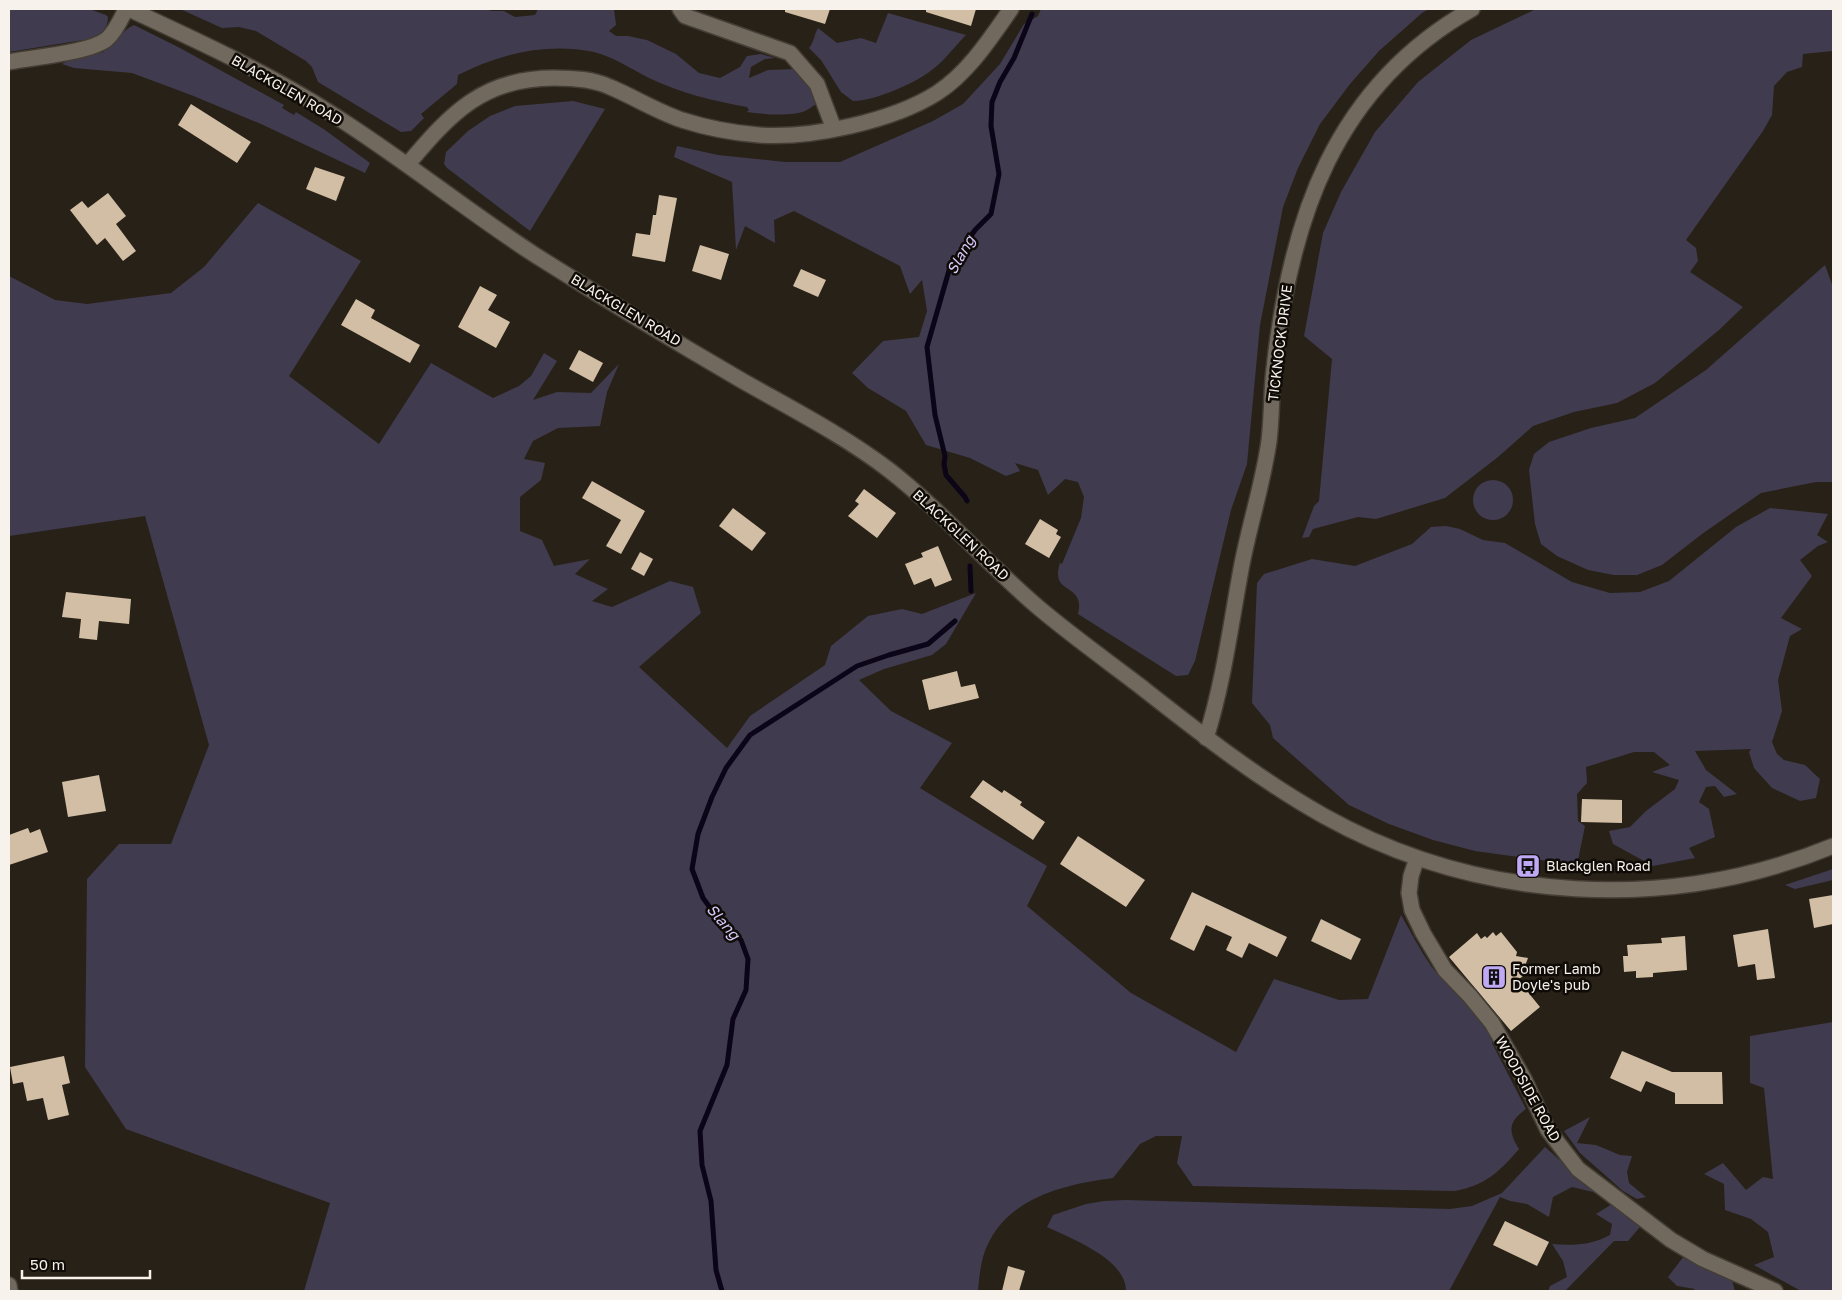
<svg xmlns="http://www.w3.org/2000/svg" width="1842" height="1300" font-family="'Golos Text',sans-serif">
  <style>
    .green { fill: #403b4f }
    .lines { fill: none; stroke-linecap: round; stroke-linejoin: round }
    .stream { stroke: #0c0518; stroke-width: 5 }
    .building { fill: #d1bea4 }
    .minor-casing { stroke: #443e36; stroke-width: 18 }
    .tertiary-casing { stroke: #443e36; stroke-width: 18 }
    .minor { stroke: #71695d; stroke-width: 15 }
    .tertiary { stroke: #71695d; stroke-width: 15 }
    .labels { text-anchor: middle; stroke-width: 5; stroke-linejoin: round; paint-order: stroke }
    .street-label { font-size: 14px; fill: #f7f2eb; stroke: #0f0b07 }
    .poi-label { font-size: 14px; fill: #f7f2eb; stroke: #0f0b07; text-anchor: start }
    .water-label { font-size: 15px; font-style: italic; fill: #d8cafd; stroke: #0f0b07 }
  </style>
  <rect width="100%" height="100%" fill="#282117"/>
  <!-- green -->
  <g class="green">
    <path d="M 9,9 L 89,9 L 106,15 L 108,17 C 108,30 100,34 89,39 L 9,52 Z"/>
    <path d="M 180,9 L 484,9 L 492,11 L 504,11 L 515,17 L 535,15 L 538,9 L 614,9 L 616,25 L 609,31 L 616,36 L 628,36 L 647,40 L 676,54 L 699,73 L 720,78 L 740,67 L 747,56 L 761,54 L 775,58 L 765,59 L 751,67 L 749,78 L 768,70 L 796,69 L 808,81 L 819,102 C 814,105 809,109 805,111 C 790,117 763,114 747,112 L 749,110 L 747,107 C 714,101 680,93 649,78 C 631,69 614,57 594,52 C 546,42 500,54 458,75 L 457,84 L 421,114 L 424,118 L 411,131 L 401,132 L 318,82 L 312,67 L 306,61 L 256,31 L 239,27 L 222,28 Z"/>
    <path d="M 1041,9 L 1429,9 L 1422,13 L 1379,51 L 1350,84 L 1320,124 L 1298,168 L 1283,207 L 1260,325 L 1247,464 L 1231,510 L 1195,661 L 1188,675 L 1176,676 L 1078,614 C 1086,582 1049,596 1060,563 L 1062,564 L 1081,518 L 1084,497 L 1078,482 L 1065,479 L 1048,495 L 1038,470 L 1015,463 L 1020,471 L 1006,476 L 970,458 L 926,445 L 906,411 L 868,388 L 852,373 L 883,341 L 919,337 L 927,311 L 922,280 L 910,294 L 900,266 L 794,211 L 774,220 L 775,243 L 745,226 L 736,250 L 732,182 L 674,157 L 677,146 L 718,155 L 785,162 L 840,162 L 933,121 L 963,104 L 1000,64 L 1024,24 L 1038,16 Z"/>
    <path d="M 1536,9 L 1833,9 L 1833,51 L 1803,54 L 1802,67 L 1787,72 L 1774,86 L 1772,115 L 1763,131 L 1686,240 L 1696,248 L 1698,261 L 1690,272 L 1743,307 L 1719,330 L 1655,383 L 1617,403 L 1574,412 L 1533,426 L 1498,457 L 1445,498 L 1376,519 L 1358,517 L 1313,529 L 1309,537 L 1302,538 L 1314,506 L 1319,501 L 1332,359 L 1304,336 L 1323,233 L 1341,192 L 1375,132 L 1418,82 L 1471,40 Z"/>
    <path d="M 888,13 L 966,35 C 955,46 945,60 933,69 C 916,83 875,101 853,101 L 841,92 L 821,60 L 809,48 C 814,43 814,34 818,28 L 837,43 L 861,38 L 876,43 Z"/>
    <path d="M 134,25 L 180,48 L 284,105 L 282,108 L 294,115 L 296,112 L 325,130 L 370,163 L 365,173 L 261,124 L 191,95 L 132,73 L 74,68 L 62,64 L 69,60 L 104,52 L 103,50 C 115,44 122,30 134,25 Z"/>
    <path d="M 573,101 L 605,109 L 530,231 L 447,168 L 444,164 L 446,152 L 468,131 L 490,116 L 515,106 Z"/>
    <path d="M 258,203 L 361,261 L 289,376 L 379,444 L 431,363 L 493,398 L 519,386 L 531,376 L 544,353 L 557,361 L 533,400 L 557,392 L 591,393 L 619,364 L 607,392 L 600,426 L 558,428 L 533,441 L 524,459 L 545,463 L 541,480 L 520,497 L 520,531 L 542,540 L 554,566 L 590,559 L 575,574 L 608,589 L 592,601 L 612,607 L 670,581 L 693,587 L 701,613 L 639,667 L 727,748 L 750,716 L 825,665 L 831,646 L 868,616 L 902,609 L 922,614 L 976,593 L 946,644 L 932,655 L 884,669 L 859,680 L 891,711 L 952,743 L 920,788 L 1047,866 L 1027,906 L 1131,993 L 1236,1052 L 1274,979 L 1339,1000 L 1368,999 L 1401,915 C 1411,932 1420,950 1431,966 C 1448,989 1493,1013 1492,1043 L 1526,1109 C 1508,1122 1508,1131 1519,1149 C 1499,1172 1486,1185 1455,1191 L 1193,1186 L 1177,1163 L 1182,1136 L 1156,1136 L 1140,1144 L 1113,1178 C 1061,1185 1001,1199 983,1257 C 980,1268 979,1280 978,1291 L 304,1291 L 330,1203 L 126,1129 L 85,1067 L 87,879 L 119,844 L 171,844 L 209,745 L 145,516 L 9,536 L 9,276 L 55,300 L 87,304 L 171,293 L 204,267 Z"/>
    <path d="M 1825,265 L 1833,287 L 1833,482 L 1816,482 L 1761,493 L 1702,534 L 1662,565 L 1637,575 L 1614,575 L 1588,570 L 1557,556 L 1541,544 L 1535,524 L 1529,470 L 1534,454 L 1549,442 L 1591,428 L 1635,418 L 1706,370 Z"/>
    <circle cx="1493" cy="500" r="20"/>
    <path d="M 1770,508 L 1828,514 L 1817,535 L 1828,542 L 1818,546 L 1800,560 L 1812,576 L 1781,618 L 1802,629 L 1790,636 L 1778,680 L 1782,711 L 1772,742 L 1777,754 L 1784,760 L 1805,765 L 1820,779 L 1816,798 L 1800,801 L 1772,788 L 1754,768 L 1749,752 L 1751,749 L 1695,751 L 1706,770 L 1737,794 L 1724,797 L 1715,786 L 1706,787 L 1699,802 L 1709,809 L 1715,837 L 1689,848 L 1695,858 L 1653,866 L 1613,844 L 1609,831 L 1630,827 L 1646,811 L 1675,789 L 1679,780 L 1652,772 L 1670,765 L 1654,752 L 1634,752 L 1586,767 L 1587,783 L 1577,794 L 1578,821 L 1585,826 L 1577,865 L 1475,851 L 1433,840 L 1389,824 L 1349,805 L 1273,738 L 1270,725 L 1252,703 L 1257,583 L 1264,574 L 1312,559 L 1355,566 L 1412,544 L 1431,527 L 1446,526 L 1460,529 L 1483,540 L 1505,543 L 1572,582 L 1610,593 L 1640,592 L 1669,581 L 1736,527 Z"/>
    <path d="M 1833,869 L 1833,880 L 1795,889 L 1785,885 Z"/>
    <path d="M 1833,1022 L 1833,1291 L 1801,1291 L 1754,1265 L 1774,1257 L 1768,1232 L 1751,1219 L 1725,1210 L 1724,1184 L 1704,1174 L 1723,1163 L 1746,1190 L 1763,1177 L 1773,1179 L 1764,1088 L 1750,1083 L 1750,1036 Z"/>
    <path d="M 1590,1117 L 1577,1143 L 1596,1145 L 1620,1155 L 1632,1156 L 1627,1172 L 1629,1183 L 1646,1197 L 1637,1199 L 1623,1191 L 1580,1153 L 1564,1131 Z"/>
    <path d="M 1545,1147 L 1597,1193 L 1572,1187 L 1553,1197 L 1549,1217 L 1527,1204 L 1510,1201 L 1500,1197 L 1449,1291 L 1126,1291 C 1126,1259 1072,1239 1047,1227 L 1053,1215 L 1086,1204 L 1104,1201 L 1125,1200 L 1450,1209 L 1472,1206 L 1502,1193 Z"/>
    <path d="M 1612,1204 L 1640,1227 L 1628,1241 L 1614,1241 L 1565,1291 L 1548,1291 L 1550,1286 L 1567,1277 L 1563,1261 L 1552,1244 C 1572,1246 1592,1245 1610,1235 L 1612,1224 L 1596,1214 Z"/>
    <path d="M 1684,1256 L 1731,1277 L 1735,1291 L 1692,1291 L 1695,1289 L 1677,1286 L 1668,1277 Z"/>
  </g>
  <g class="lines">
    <!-- stream -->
    <g class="stream">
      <path d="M 967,501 L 965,497 L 946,475 L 944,464 L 945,456 L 935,415 L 927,347 L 950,267 L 975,230 L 991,214 L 999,174 L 991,126 L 992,102 L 1000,82 L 1014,58 L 1032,14"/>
      <path d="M 970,566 L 971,591"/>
      <path d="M 722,1291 L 716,1270 L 711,1201 L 702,1165 L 700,1131 L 727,1065 L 733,1019 L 746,990 L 748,959 L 741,940 L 719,920 L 703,898 L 692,869 L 698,834 L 712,797 L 726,768 L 750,735 L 857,666 L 889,655 L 928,644 L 955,621"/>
    </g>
  </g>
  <!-- building -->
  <g class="building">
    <path d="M 785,9 L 830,9 L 825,24 L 785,12 Z"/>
    <path d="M 926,9 L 976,9 L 971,26 L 926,12 Z"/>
    <path d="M 191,104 L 251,142 L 237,163 L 178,125 Z"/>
    <path d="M 315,167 L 345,177 L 336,201 L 306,189 Z"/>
    <path d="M 108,193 L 126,216 L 116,224 L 136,251 L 123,261 L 105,238 L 97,245 L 70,210 L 82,201 L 88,208 Z"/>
    <path d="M 659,195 L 677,198 L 665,262 L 632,256 L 636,233 L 650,235 L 653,215 L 656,215 Z"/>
    <path d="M 700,245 L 729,254 L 721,280 L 692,271 Z"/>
    <path d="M 801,269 L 826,280 L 818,297 L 793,286 Z"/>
    <path d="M 480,286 L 497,295 L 488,310 L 510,322 L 496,348 L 458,327 Z"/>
    <path d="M 356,299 L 375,310 L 371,318 L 420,345 L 410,363 L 341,325 Z"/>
    <path d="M 579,350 L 603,363 L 593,382 L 569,369 Z"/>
    <path d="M 592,481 L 645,511 L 621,554 L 606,546 L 621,520 L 582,498 Z"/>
    <path d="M 864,489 L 896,513 L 877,538 L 848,516 L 859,504 L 855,501 Z"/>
    <path d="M 733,508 L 766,533 L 752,551 L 719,526 Z"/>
    <path d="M 1040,519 L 1058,530 L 1056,534 L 1061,537 L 1049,558 L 1025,544 Z"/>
    <path d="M 938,546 L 952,580 L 935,587 L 931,578 L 914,585 L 905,564 L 923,557 L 921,553 Z"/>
    <path d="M 640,552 L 653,559 L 644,576 L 631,569 Z"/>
    <path d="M 66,592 L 131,599 L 129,624 L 99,621 L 97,640 L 79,638 L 81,619 L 62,617 Z"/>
    <path d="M 957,671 L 961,687 L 975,684 L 979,698 L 929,710 L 922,680 Z"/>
    <path d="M 99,775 L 106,811 L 68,817 L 62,782 Z"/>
    <path d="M 983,780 L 1002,793 L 1004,790 L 1022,802 L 1020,805 L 1045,822 L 1033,840 L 970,797 Z"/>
    <path d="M 1582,799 L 1622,800 L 1622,823 L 1581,822 Z"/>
    <path d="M 28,828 L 30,833 L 40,829 L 48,852 L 9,865 L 9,835 Z"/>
    <path d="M 1078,836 L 1145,880 L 1126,907 L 1060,864 Z"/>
    <path d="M 1192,892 L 1287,937 L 1277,957 L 1249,943 L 1242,958 L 1226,950 L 1232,937 L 1206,925 L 1194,951 L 1170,939 Z"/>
    <path d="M 1833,895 L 1833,924 L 1814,928 L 1809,899 Z"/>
    <path d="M 1321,919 L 1361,939 L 1351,960 L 1311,941 Z"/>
    <path d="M 1768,929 L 1775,978 L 1757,980 L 1755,964 L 1738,967 L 1733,935 Z"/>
    <path d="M 1493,932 L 1496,936 L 1501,932 L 1517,952 L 1516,956 L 1528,958 L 1525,966 L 1529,971 L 1518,980 L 1540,1007 L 1511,1031 L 1449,957 L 1477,933 L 1481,939 L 1485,936 L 1487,938 Z"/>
    <path d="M 1685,936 L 1687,970 L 1653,973 L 1653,977 L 1636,978 L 1636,971 L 1624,972 L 1623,956 L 1628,956 L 1627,945 L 1662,943 L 1661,938 Z"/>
    <path d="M 1622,1051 L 1672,1072 L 1722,1072 L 1723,1104 L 1675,1104 L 1675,1093 L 1646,1081 L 1641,1092 L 1610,1078 Z"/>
    <path d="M 64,1056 L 70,1083 L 62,1085 L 69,1115 L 48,1120 L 43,1098 L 27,1101 L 23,1082 L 13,1084 L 10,1067 Z"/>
    <path d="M 1505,1221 L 1549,1242 L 1537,1266 L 1493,1245 Z"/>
    <path d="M 1008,1266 L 1025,1271 L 1019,1291 L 1002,1291 Z"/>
  </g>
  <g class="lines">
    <defs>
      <g id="minor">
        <path d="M 680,9 L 685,16 L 790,53 L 817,84 L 834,129"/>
        <path d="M 9,62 C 33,57 90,53 107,39 C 116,31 121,19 126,9"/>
        <path d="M 408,164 C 451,113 483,78 554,78 C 573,78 593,79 610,87 C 634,97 656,111 682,120 C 707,128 733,133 759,135 C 810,139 893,121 937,93 C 968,73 990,39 1011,9"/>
        <path d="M 1206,738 C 1224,681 1231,622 1242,564 C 1250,523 1263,483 1269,441 C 1272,417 1271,393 1274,369 C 1290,220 1334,87 1472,9"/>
        <path d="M 9,1285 L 10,1291"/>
      </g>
      <g id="tertiary">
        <path d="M 129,9 C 198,41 268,73 332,114 C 402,158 466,210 535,255 C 603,298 672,340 741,380 C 792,409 843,435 889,470 C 943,512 987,564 1039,608 C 1071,635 1106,660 1140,686 C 1200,733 1258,779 1324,816 C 1480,903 1669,913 1833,846"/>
        <path d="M 1417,858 L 1411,876 L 1409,893 L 1412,910 L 1423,933 L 1445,970 L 1470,996 L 1492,1023 L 1524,1079 L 1548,1130 L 1578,1169 L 1671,1240 L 1703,1259 L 1775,1291"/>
      </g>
    </defs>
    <!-- minor casing -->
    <use href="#minor" class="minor-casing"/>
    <!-- tertiary casing -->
    <use href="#tertiary" class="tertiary-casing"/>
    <!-- minor -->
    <use href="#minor" class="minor"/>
    <!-- tertiary -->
    <use href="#tertiary" class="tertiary"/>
  </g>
  <!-- icons -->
  <defs>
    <symbol id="bus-square" viewBox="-11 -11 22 22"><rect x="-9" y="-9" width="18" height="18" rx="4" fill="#bfa9f4" stroke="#0f0b07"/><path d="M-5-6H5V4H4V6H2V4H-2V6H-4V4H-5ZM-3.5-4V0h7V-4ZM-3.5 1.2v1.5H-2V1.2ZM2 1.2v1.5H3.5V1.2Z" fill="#111"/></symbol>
    <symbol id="building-square" viewBox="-11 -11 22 22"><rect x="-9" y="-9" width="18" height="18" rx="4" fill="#bfa9f4" stroke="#0f0b07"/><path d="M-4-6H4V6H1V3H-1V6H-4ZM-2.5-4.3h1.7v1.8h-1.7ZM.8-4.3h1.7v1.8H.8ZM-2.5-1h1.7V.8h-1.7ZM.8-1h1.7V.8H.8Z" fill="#111"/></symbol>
  </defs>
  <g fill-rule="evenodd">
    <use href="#bus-square" x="1514" y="852" width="28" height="28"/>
    <use href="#building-square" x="1480" y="963" width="28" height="28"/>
  </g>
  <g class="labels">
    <!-- street labels -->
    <g class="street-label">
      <text transform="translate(287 90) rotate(30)" y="5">BLACKGLEN ROAD</text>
      <text transform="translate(626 310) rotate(31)" y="5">BLACKGLEN ROAD</text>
      <text transform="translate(1280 343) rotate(-83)" y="5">TICKNOCK DRIVE</text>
      <text transform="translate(961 535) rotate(43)" y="5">BLACKGLEN ROAD</text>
      <text transform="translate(1528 1089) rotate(61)" y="5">WOODSIDE ROAD</text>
    </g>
    <!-- poi labels -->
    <g class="poi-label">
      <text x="1546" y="871">Blackglen Road</text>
      <text x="1512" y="974">Former Lamb<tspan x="1512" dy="16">Doyle's pub</tspan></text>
    </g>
    <!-- water labels -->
    <g class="water-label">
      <text transform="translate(961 255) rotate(-61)" y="5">Slang</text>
      <text transform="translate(723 922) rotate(49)" y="5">Slang</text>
    </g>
  </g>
  <!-- border -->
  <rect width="1842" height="1300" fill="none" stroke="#f7f2eb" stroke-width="20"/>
  <!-- scale -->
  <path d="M22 1270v8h128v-8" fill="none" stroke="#f7f2eb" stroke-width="2.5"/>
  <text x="30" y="1270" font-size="15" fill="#f7f2eb" stroke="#0f0b07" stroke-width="4" paint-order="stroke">50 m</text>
</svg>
